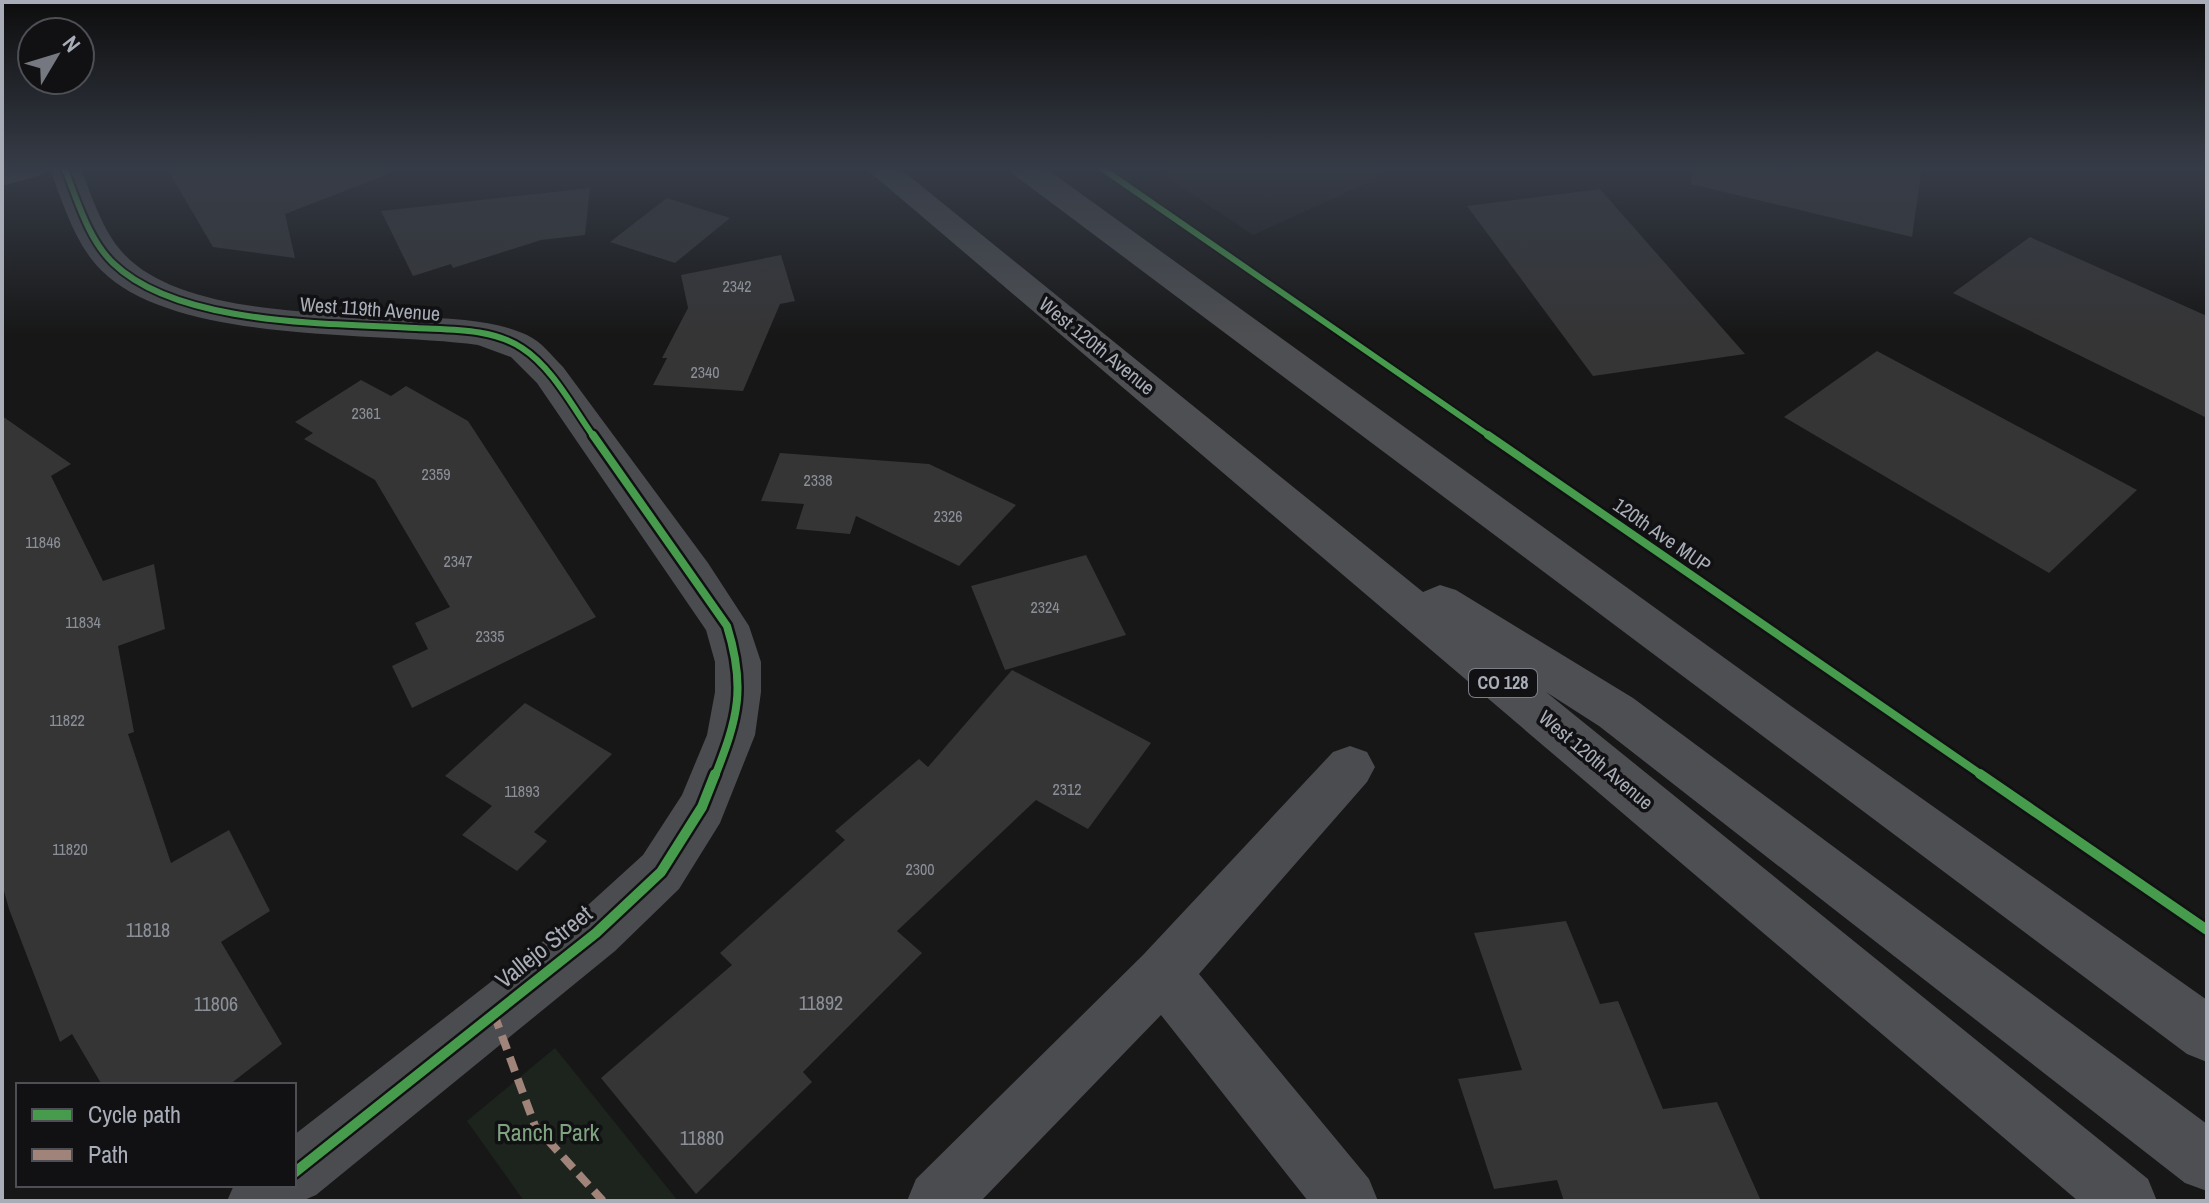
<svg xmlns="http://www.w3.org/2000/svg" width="2209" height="1203" font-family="'Archivo Narrow',sans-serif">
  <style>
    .built { fill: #212123 }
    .green { fill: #1d241e }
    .building { fill: #353536 }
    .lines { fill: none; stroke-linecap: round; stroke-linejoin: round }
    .minor { fill: #4b4c50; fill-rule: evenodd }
    .major { fill: #4d4f52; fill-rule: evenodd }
    .quiet { stroke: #a18479; stroke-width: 8; stroke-dasharray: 15 8; stroke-linecap: butt }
    .cycleway-far2-casing { stroke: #111113; stroke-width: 10 }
    .cycleway-far1-casing { stroke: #111113; stroke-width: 13 }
    .cycleway-casing { stroke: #111113; stroke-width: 15 }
    .cycleway-far2 { stroke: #469c4c; stroke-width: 6 }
    .cycleway-far1 { stroke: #469c4c; stroke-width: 8 }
    .cycleway { stroke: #469c4c; stroke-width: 10 }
    .labels { text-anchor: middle; stroke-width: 7; stroke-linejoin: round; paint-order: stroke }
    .number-label { font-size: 16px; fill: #8b8f98 }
    .shield { fill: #111113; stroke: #7b7e86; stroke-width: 2 }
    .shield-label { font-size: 18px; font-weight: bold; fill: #a8adb8 }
    .street-label { font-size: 20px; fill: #a8adb8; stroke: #111113 }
    .near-number-label { font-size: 20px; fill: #8b8f98 }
    .near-street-label { font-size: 24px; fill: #a8adb8; stroke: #111113 }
    .near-park-label { font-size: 24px; fill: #7fa381; stroke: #111113 }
  </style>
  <rect width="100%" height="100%" fill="#171717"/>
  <!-- built -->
  <path class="built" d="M 1152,167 L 1402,167 L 1253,235 Z"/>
  <!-- green -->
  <path class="green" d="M 555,1048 L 678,1201 L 524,1201 L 467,1121 Z"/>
  <!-- building -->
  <g class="building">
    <path d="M 166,167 L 396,167 L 396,171 L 285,214 L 295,258 L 213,247 Z"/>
    <path d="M 1693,167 L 1922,167 L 1912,237 L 1691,184 Z"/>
    <path d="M 590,188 L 585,235 L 541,240 L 453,268 L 451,264 L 413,276 L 381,211 Z"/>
    <path d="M 1600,189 L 1745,354 L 1593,376 L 1467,206 Z"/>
    <path d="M 667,198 L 730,218 L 675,263 L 610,242 Z"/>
    <path d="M 2030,237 L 2207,316 L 2207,418 L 1953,293 Z"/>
    <path d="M 781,255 L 795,301 L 780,304 L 743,391 L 653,385 L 667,358 L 662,358 L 688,308 L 681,275 Z"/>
    <path d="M 1877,351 L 2137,490 L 2049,573 L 1784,417 Z"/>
    <path d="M 361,380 L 391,396 L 406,386 L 468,421 L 596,617 L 412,708 L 392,666 L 428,649 L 415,623 L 450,607 L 375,480 L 304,439 L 313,433 L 295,422 Z"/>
    <path d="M 2,416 L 71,464 L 51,476 L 103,581 L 154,564 L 165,629 L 118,646 L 134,732 L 128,734 L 171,863 L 229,830 L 270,911 L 221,942 L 282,1044 L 229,1085 L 102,1085 L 72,1034 L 60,1042 L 9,909 L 2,884 Z"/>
    <path d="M 780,453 L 929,464 L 1016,505 L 959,566 L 856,516 L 850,534 L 796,529 L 804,504 L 761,501 Z"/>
    <path d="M 1086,555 L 1126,635 L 1005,670 L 971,586 Z"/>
    <path d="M 1012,670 L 1151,743 L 1088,829 L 1036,800 L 897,931 L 922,953 L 803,1072 L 812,1082 L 696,1194 L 601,1078 L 732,965 L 720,953 L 845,840 L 835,831 L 919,759 L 928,767 Z"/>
    <path d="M 525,703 L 612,754 L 534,832 L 547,841 L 517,871 L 462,835 L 492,806 L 445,776 Z"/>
    <path d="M 1566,921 L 1600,1004 L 1618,1001 L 1663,1109 L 1717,1102 L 1761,1201 L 1564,1201 L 1557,1180 L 1494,1189 L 1458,1079 L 1522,1070 L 1474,933 Z"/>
  </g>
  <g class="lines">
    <!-- minor -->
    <g class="minor">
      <path d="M 2,167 L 48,167 L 44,174 L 2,186 Z"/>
      <path d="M 49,167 L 80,167 C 92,196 102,230 123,253 C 181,317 338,313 419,317 C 455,319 494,320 527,335 C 542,342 551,355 563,367 L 708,563 L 749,626 L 761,662 L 761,692 L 755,735 L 720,823 L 679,889 L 615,951 L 316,1195 L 302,1201 L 227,1201 L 234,1185 L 294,1185 L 294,1135 L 577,915 L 643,855 L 682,795 L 707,735 L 715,692 L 715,662 L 706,630 L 537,383 L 511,357 L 478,345 C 377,331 176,345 101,270 C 74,243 63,202 49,167 Z"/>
      <path d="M 1350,746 L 1367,752 L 1375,767 L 1367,782 L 1199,974 L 1369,1179 L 1378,1201 L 1308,1201 L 1161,1015 L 981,1201 L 907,1201 L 916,1179 L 1143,955 L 1333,752 Z"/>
    </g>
    <!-- major -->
    <g class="major">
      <path d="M 864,167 L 898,167 L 1423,592 L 1440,585 L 1456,590 L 1633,698 L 2207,1124 L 2207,1191 L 2185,1183 L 1599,726 L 1546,692 L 2148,1179 L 2157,1201 L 2078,1201 Z"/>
      <path d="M 1009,167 L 1044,167 L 1791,706 L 2207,1000 L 2207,1062 L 2187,1054 L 1013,174 Z"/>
    </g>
    <!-- quiet -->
    <path class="quiet" d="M 494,1014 L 535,1126 L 603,1201"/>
    <defs>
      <g id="cycleway-far2">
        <path d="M 64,167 C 77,199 88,239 113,263 C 178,326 330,323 416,328 C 450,330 492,328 522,348 C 553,368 573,408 594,437"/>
        <path d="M 1100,167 L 1491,437"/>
      </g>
      <g id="cycleway-far1">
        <path d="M 593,435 L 727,626 C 746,687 738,718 715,776"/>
        <path d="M 1488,435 L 1983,776"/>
      </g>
      <g id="cycleway">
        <path d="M 1980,774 L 2207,930"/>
        <path d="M 294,1173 L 596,933 L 661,872 L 702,807 L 715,774"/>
      </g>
    </defs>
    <!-- cycleway-far2 casing -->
    <use href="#cycleway-far2" class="cycleway-far2-casing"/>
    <!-- cycleway-far1 casing -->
    <use href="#cycleway-far1" class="cycleway-far1-casing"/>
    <!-- cycleway casing -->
    <use href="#cycleway" class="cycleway-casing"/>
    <!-- cycleway-far2 -->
    <use href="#cycleway-far2" class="cycleway-far2"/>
    <!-- cycleway-far1 -->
    <use href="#cycleway-far1" class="cycleway-far1"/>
    <!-- cycleway -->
    <use href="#cycleway" class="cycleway"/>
  </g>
  <!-- sky -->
  <linearGradient id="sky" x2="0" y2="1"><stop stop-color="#0d0d0d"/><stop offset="0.5" stop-color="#363c47"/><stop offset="1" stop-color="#363c47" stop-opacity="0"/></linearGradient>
  <rect width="2209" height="336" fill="url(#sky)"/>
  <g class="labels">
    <!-- number labels -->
    <g class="number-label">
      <text x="737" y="292">2342</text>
      <text x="705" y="378">2340</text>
      <text x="366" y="419">2361</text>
      <text x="436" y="480">2359</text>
      <text x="818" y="486">2338</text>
      <text x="948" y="522">2326</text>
      <text x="43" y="548">11846</text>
      <text x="458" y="567">2347</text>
      <text x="1045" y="613">2324</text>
      <text x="83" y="628">11834</text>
      <text x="490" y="642">2335</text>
      <text x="67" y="726">11822</text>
      <text x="1067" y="795">2312</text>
      <text x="522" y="797">11893</text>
      <text x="70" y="855">11820</text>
      <text x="920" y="875">2300</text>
    </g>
    <!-- shield labels -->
    <rect class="shield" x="1469" y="669" width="68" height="28" rx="6"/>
    <g class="shield-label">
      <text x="1503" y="689">CO 128</text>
    </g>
    <!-- street labels -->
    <g class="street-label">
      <text transform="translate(370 309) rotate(4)" y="7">West 119th Avenue</text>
      <text transform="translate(1097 346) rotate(39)" y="7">West 120th Avenue</text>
      <text transform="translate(1662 535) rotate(35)" y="7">120th Ave MUP</text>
      <text transform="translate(1596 760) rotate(40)" y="7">West 120th Avenue</text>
    </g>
    <!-- near-number labels -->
    <g class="near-number-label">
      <text x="148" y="937">11818</text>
      <text x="821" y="1010">11892</text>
      <text x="216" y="1011">11806</text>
      <text x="702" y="1145">11880</text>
    </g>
    <!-- near-street labels -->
    <g class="near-street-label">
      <text transform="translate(544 947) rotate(-39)" y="8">Vallejo Street</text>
    </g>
    <!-- near-park labels -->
    <g class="near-park-label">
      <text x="548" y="1141">Ranch Park</text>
    </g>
  </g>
  <!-- border -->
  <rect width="2209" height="1203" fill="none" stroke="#a8adb8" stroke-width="8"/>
  <!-- legend -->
  <rect x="16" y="1083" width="280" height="104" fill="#111113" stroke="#4d4f55" stroke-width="2"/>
  <rect x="32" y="1109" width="40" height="12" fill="#469c4c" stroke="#4d4f55" stroke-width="2"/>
  <text x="88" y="1123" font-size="24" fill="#a8adb8">Cycle path</text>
  <rect x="32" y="1149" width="40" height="12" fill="#a18479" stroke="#4d4f55" stroke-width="2"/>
  <text x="88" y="1163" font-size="24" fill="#a8adb8">Path</text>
  <!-- north arrow -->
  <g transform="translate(56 56) rotate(52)"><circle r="38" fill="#111113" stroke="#4d4f55" stroke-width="2"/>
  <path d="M0-6L14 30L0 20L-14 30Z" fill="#757880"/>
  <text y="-12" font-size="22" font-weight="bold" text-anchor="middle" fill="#a8adb8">N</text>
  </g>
</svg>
